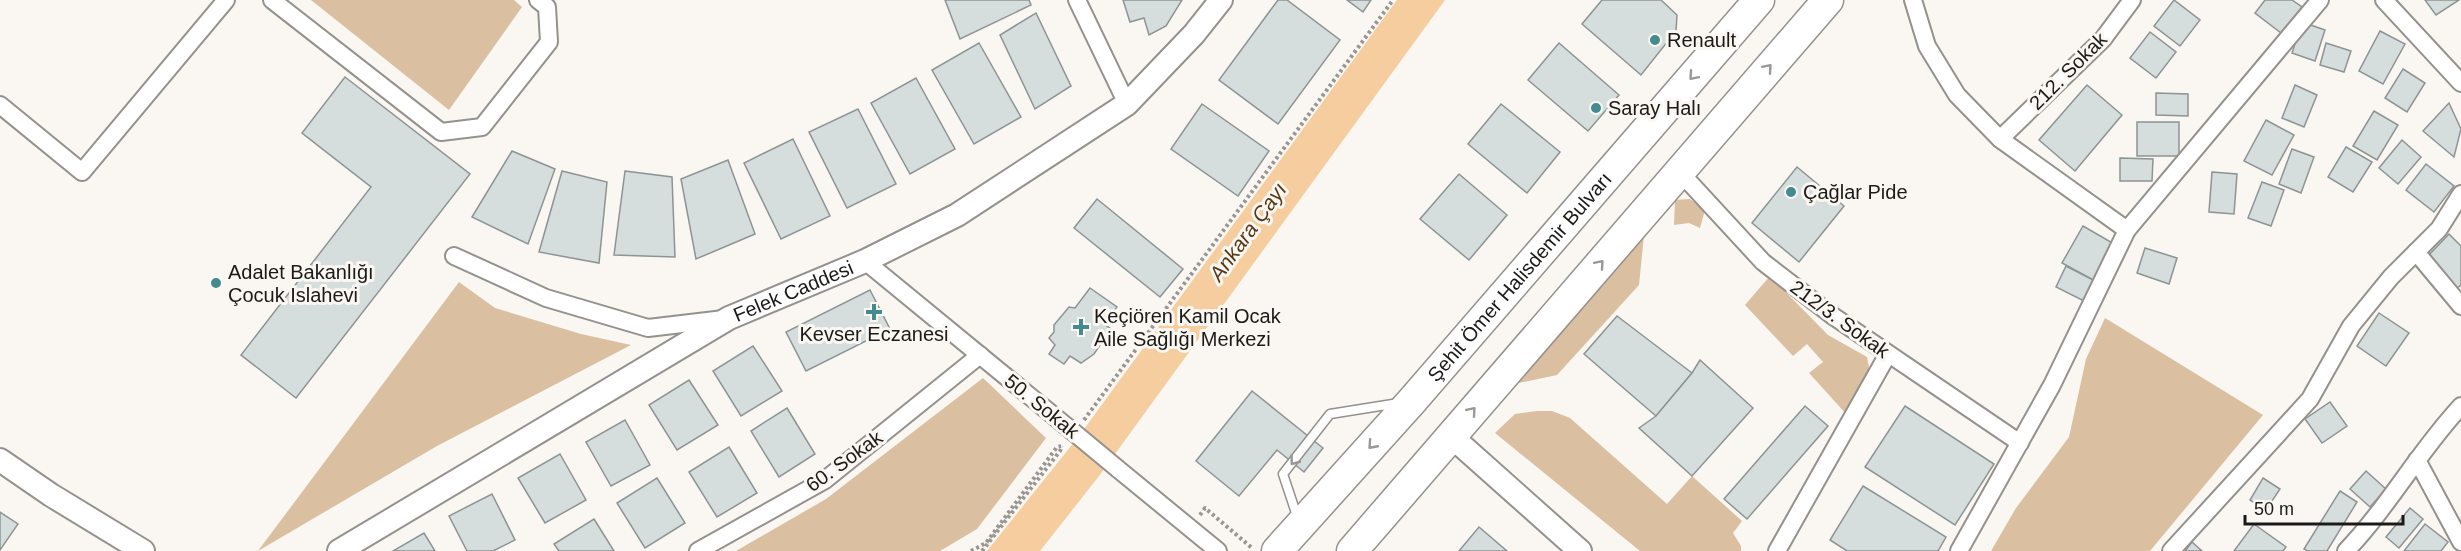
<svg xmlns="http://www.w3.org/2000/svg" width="2461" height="551" font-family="Arial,sans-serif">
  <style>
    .green { fill: #dabfa0 }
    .water { fill: #f6cd9f }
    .building { fill: #d5dddd; stroke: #8c9494; stroke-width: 1.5 }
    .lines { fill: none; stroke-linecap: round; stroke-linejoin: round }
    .lane-casing { stroke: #95918c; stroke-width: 11 }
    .street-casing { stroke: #95918c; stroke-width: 20 }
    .secondary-casing { stroke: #95918c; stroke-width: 26 }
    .highway-casing { stroke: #95918c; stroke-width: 33 }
    .path { stroke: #999693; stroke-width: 4; stroke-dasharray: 3 3; stroke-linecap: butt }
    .lane { stroke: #fff; stroke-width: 8 }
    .street { stroke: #fff; stroke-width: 16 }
    .secondary { stroke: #fff; stroke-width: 22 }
    .highway { stroke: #fff; stroke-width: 30 }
    .street-bridge-casing { stroke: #95918c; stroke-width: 20; stroke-linecap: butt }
    .street-bridge { stroke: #fff; stroke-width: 16 }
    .oneway { stroke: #989897 }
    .poi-dot { fill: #438b8f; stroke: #faf6f1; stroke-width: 2 }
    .labels { text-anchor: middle; stroke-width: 6; stroke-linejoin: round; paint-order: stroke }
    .poi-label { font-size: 20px; fill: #1b1a18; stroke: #faf6f1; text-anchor: start }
    .street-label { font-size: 20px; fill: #1b1a18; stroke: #faf6f1 }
    .water-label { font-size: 21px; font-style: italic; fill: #563a16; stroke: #faf6f1 }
  </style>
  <rect width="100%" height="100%" fill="#faf6f1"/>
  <!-- green -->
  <g class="green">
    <path d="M 311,0 L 514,0 L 522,7 L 449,110 Z"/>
    <path d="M 1690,199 L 1705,210 L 1700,228 L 1689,223 L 1674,225 L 1675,200 Z"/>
    <path d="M 1644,235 L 1639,285 L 1557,375 L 1514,384 Z"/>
    <path d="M 1770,276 L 1828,335 L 1867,357 L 1870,373 L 1848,407 L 1848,416 L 1809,373 L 1823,362 L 1807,344 L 1793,356 L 1745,305 Z"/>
    <path d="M 459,282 L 495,308 L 581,334 L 631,345 L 437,446 L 258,551 Z"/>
    <path d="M 2105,318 L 2263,415 L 2150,551 L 1991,551 L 2016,508 L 2069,437 L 2086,359 Z"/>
    <path d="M 983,378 L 1046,438 L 977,529 L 940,551 L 736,551 L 826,499 Z"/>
    <path d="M 1537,411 L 1552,411 L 1570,418 L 1667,504 L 1692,476 L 1742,521 L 1733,533 L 1741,546 L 1741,551 L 1640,551 L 1495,433 L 1515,414 Z"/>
  </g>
  <!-- water -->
  <path class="water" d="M 1397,0 L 1445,0 L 1099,476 L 1040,551 L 987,551 L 1079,436 Z"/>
  <!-- building -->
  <g class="building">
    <path d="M 945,0 L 1029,0 L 1031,5 L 960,39 Z"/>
    <path d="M 1123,0 L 1182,0 L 1166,26 L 1149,35 L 1144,18 L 1130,22 Z"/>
    <path d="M 1278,0 L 1287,0 L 1340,40 L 1278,124 L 1219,80 Z"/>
    <path d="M 1347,0 L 1371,0 L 1363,12 Z"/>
    <path d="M 1602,0 L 1661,0 L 1677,15 L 1676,31 L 1641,75 L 1582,24 Z"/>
    <path d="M 2174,0 L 2200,20 L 2180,46 L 2154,26 Z"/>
    <path d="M 2265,0 L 2292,0 L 2302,7 L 2281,33 L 2255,13 Z"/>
    <path d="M 2425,0 L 2459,0 L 2436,15 Z"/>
    <path d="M 1036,13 L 1071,86 L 1035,109 L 1000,35 Z"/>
    <path d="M 2302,22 L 2325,30 L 2315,61 L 2292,53 Z"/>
    <path d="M 2380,31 L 2405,44 L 2383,84 L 2359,71 Z"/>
    <path d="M 2150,32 L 2176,52 L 2156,78 L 2130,58 Z"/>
    <path d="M 979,43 L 1021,117 L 974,144 L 932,70 Z"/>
    <path d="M 1559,43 L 1619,95 L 1588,131 L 1528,80 Z"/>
    <path d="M 2326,43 L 2351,51 L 2344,72 L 2320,65 Z"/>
    <path d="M 2403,69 L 2425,83 L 2407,112 L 2385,98 Z"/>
    <path d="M 345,77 L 470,174 L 296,398 L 241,355 L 371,187 L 302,133 Z"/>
    <path d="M 916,78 L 955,149 L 910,174 L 871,103 Z"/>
    <path d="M 2087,85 L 2122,115 L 2075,171 L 2039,140 Z"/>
    <path d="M 2295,85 L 2317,95 L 2304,127 L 2282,118 Z"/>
    <path d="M 2156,93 L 2188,94 L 2188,116 L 2156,115 Z"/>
    <path d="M 2449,103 L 2461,129 L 2454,157 L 2423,131 Z"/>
    <path d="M 1202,104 L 1269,151 L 1238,196 L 1171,149 Z"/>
    <path d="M 1501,104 L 1560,152 L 1527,193 L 1468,144 Z"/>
    <path d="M 858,109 L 896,184 L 847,208 L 809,132 Z"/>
    <path d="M 2374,111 L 2398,125 L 2377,160 L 2353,146 Z"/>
    <path d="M 2266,120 L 2294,135 L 2272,175 L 2244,161 Z"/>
    <rect x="2137" y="122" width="42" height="34"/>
    <path d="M 793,139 L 830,216 L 781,239 L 744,163 Z"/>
    <path d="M 2402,140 L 2421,157 L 2398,184 L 2379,168 Z"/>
    <path d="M 2346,147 L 2372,162 L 2353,192 L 2328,177 Z"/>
    <path d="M 2292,149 L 2314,157 L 2301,193 L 2279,184 Z"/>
    <path d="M 512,151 L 555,169 L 528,244 L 472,217 Z"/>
    <path d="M 2120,158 L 2153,159 L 2152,181 L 2120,181 Z"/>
    <path d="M 728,160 L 755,234 L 696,259 L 681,179 Z"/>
    <path d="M 2426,164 L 2454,186 L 2434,212 L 2406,190 Z"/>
    <path d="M 1797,167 L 1844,206 L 1799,262 L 1752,223 Z"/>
    <path d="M 562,171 L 607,182 L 599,263 L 539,252 Z"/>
    <path d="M 625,171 L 672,177 L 675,257 L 614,255 Z"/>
    <path d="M 2212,172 L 2237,174 L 2234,214 L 2209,212 Z"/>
    <path d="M 1459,174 L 1507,215 L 1469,260 L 1420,219 Z"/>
    <path d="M 2262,182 L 2284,190 L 2271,226 L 2248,218 Z"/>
    <path d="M 1097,199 L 1183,269 L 1160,297 L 1074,228 Z"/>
    <path d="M 2083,226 L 2116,245 L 2097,282 L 2062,263 Z"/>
    <path d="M 2449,234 L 2461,246 L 2461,285 L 2456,289 L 2425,259 Z"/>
    <path d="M 2145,248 L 2177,258 L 2169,284 L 2137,273 Z"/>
    <path d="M 2066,266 L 2097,282 L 2086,302 L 2056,287 Z"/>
    <path d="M 1090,288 L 1117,307 L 1104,324 L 1111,329 L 1094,354 L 1081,363 L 1070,356 L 1064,364 L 1049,354 L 1055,345 L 1049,338 L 1054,332 L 1054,325 L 1069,307 L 1075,308 Z"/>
    <path d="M 870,290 L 890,329 L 806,371 L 786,332 Z"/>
    <path d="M 2379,313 L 2409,333 L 2386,366 L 2357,346 Z"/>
    <path d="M 1617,316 L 1692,373 L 1656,416 L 1584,354 Z"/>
    <path d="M 753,346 L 782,391 L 741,416 L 713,371 Z"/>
    <path d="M 1700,360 L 1753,408 L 1692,476 L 1639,428 L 1656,416 L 1692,373 Z"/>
    <path d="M 689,380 L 718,425 L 677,450 L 649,405 Z"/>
    <path d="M 1252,391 L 1323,448 L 1304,472 L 1277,450 L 1239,496 L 1196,461 Z"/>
    <path d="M 2330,402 L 2347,426 L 2322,443 L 2305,419 Z"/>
    <path d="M 1805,406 L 1828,426 L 1747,519 L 1724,499 Z"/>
    <path d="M 1905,406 L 1994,464 L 1955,525 L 1865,467 Z"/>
    <path d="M 787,408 L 815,454 L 779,477 L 751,431 Z"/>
    <path d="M 625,420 L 650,465 L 611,486 L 586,442 Z"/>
    <path d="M 729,447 L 757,493 L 717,517 L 689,472 Z"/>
    <path d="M 560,454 L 586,500 L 545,523 L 518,478 Z"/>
    <path d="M 2366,471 L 2386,489 L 2370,507 L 2350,489 Z"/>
    <path d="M 657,478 L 685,523 L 645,548 L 617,503 Z"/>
    <path d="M 2263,478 L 2280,489 L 2266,510 L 2250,500 Z"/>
    <path d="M 1863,486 L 1946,537 L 1938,551 L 1847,551 L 1830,540 Z"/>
    <path d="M 2340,491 L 2357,502 L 2327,551 L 2308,551 L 2304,549 Z"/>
    <path d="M 492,494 L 515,540 L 493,551 L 467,551 L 449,516 Z"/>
    <path d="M 2410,508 L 2423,519 L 2399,548 L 2386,537 Z"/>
    <path d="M 0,512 L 18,524 L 0,550 Z"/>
    <path d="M 594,519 L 614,551 L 559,551 L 554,544 Z"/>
    <path d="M 2254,524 L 2286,547 L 2283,551 L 2234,551 Z"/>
    <path d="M 2425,524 L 2448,542 L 2441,551 L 2404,551 Z"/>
    <path d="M 1479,527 L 1507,551 L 1459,551 Z"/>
    <path d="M 424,533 L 435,551 L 393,551 Z"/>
    <path d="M 2192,542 L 2202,551 L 2185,551 Z"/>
  </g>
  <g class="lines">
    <defs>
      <path id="lane" d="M 1298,519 L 1283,474 L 1330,414 L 1399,403"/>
      <g id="street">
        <path d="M 272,0 L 441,132 L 482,127 L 549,42 L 547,7 L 538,0"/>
        <path d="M 1077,0 L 1127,104"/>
        <path d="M 1913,0 L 1927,46 L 1957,95 L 2000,139 L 2127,230 L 2052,385 L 1959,551"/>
        <path d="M 2384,0 L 2461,83"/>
        <path d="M 0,105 L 82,172 L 226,0"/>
        <path d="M 2000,139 L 2103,39 L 2132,0"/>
        <path d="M 1679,171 L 1763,262 L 1833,316 L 2020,443"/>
        <path d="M 2127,230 L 2320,0"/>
        <path d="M 2416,252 L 2461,306"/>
        <path d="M 454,256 L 546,298 L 648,328 L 724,319"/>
        <path d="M 865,261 L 1071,430"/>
        <path d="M 2417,460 L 2461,542"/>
        <path d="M 1118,469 L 1218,551"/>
        <path d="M 698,551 L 825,480 L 980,355"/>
        <path d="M 1777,551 L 1888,354"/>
        <path d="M 2171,551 L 2310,399 L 2351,326 L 2391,277 L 2439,229 L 2461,194"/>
        <path d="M 2346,551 C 2389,506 2419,451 2461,406"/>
      </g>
      <g id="secondary">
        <path d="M 1451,436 L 1580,551"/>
        <path d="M 0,460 L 51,495 L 143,551"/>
        <path id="s1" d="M 339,551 L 729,318 L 865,261 L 957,215 L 1127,104 L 1194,34 L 1221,0"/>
      </g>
      <g id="highway">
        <path id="s2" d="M 1277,551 L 1412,401 L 1759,0"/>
        <path d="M 1352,551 L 1828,0"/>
      </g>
    </defs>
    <!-- lane casing -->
    <use href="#lane" class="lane-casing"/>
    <!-- street casing -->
    <use href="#street" class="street-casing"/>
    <!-- secondary casing -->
    <use href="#secondary" class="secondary-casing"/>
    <!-- highway casing -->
    <use href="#highway" class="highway-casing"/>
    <!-- path -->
    <g class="path">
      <path d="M 1084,420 L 1393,0"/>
      <path d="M 1200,515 L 1205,508 L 1252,548"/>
      <path d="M 971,551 L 986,543 L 1057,447 L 1061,446"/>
      <path d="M 982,551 L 1060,451 L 1062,446"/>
    </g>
    <!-- lane -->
    <use href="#lane" class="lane"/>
    <!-- street -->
    <use href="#street" class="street"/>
    <!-- secondary -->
    <use href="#secondary" class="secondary"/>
    <!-- highway -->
    <use href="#highway" class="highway"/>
    <defs>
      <path id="street-bridge" d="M 1071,430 L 1118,469"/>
    </defs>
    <!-- street-bridge casing -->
    <use href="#street-bridge" class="street-bridge-casing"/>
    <!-- street-bridge -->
    <use href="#street-bridge" class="street-bridge"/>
  </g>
  <!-- one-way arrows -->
  <defs><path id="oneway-chevron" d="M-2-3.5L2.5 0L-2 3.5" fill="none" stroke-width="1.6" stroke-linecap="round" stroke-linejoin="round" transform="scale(1.5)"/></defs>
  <g class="oneway">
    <use href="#oneway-chevron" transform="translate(1768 68) rotate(-49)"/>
    <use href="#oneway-chevron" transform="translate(1693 76) rotate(131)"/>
    <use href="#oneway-chevron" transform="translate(1600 264) rotate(-49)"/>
    <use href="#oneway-chevron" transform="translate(1472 411) rotate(-49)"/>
    <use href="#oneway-chevron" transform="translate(1372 445) rotate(132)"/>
    <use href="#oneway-chevron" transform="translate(1294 461) rotate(127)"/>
  </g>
  <!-- markers -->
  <g class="poi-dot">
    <circle cx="1655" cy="40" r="6"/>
    <circle cx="1596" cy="108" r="6"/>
    <circle cx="1791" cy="192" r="6"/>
    <circle cx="216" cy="283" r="6"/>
    <path d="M871 303h6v6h6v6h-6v6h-6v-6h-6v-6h6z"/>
    <path d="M1078 318h6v6h6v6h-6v6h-6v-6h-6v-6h6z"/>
  </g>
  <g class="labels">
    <!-- poi labels -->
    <g class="poi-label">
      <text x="1667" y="47">Renault</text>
      <text x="1608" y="115">Saray Halı</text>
      <text x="1803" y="199">Çağlar Pide</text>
      <text x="228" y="279">Adalet Bakanlığı<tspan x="228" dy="23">Çocuk Islahevi</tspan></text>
      <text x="1094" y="323">Keçiören Kamil Ocak<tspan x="1094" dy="23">Aile Sağlığı Merkezi</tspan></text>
      <text x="874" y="341" text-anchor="middle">Kevser Eczanesi</text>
    </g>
    <!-- street labels -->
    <g class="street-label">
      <text transform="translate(2068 71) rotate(-45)" y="7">212. Sokak</text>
      <text dy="7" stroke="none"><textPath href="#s2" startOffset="366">Şehit Ömer Halisdemir Bulvarı</textPath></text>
      <text dy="7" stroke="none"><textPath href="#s1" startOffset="524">Felek Caddesi</textPath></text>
      <text transform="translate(1840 319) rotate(36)" y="7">212/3. Sokak</text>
      <text transform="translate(1042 406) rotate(39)" y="7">50. Sokak</text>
      <text transform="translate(844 461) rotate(-36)" y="7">60. Sokak</text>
    </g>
    <!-- water labels -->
    <g class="water-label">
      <text transform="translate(1248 232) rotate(-54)" y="7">Ankara Çayı</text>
    </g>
  </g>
  <!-- scale -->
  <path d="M2245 515v9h158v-9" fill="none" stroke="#1b1a18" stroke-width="3"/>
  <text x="2254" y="515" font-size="18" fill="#1b1a18" stroke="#faf6f1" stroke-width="4.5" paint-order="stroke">50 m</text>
</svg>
